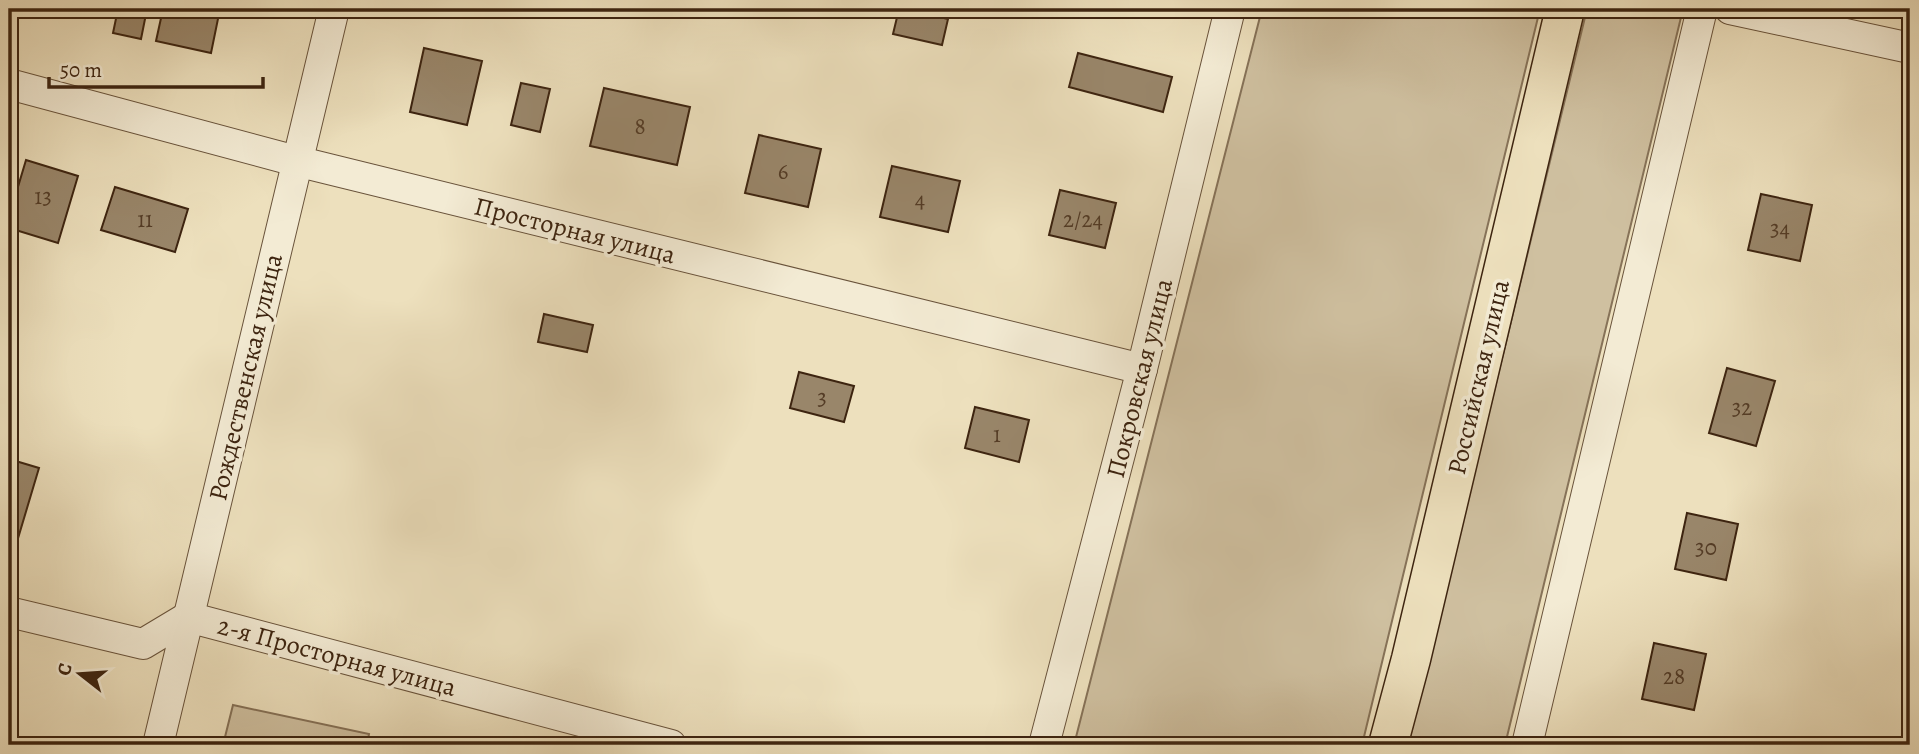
<svg xmlns="http://www.w3.org/2000/svg" width="1919" height="754" font-family="Alegreya,serif">
  <style>
    .green { fill: #cfc0a0; stroke: #867258; stroke-width: 2 }
    .building { fill: #99866a; stroke: #3d2410; stroke-width: 2 }
    .lines { fill: none; stroke-linecap: round; stroke-linejoin: round }
    .minor-casing { stroke: #69533b; stroke-width: 32 }
    .major-casing { stroke: #3d2410; stroke-width: 41 }
    .minor { stroke: #f3ebd4; stroke-width: 30 }
    .major { stroke: #ede0bd; stroke-width: 38 }
    .labels { text-anchor: middle; stroke-width: 7; stroke-linejoin: round; paint-order: stroke }
    .number-label { font-size: 23px; fill: #543c26 }
    .street-label { font-size: 26px; fill: #3d2410; stroke: #f3ebd4 }
  </style>
  <rect width="100%" height="100%" fill="#ede0bd"/>
  <filter id="stains"><feTurbulence type="fractalNoise" baseFrequency=".00286" numOctaves="4"/><feColorMatrix values="0 0 0 0 .2 0 0 0 0 .09 0 0 0 0 .02 0 0 0 .5 -.17"/></filter>
  <radialGradient id="worn" r=".72"><stop offset=".6" stop-color="#630" stop-opacity="0"/><stop offset="1" stop-color="#630" stop-opacity=".3"/></radialGradient>
  <!-- green -->
  <g class="green">
    <path d="M 1262,9 L 1540,9 L 1362,745 L 1074,745 Z"/>
    <path d="M 1587,9 L 1683,9 L 1505,745 L 1408,745 Z"/>
    <path d="M 233,705 L 369,734 L 367,745 L 223,745 Z"/>
  </g>
  <!-- building -->
  <g class="building">
    <path d="M 118,9 L 147,9 L 141,39 L 113,33 Z"/>
    <path d="M 163,9 L 220,9 L 211,53 L 156,41 Z"/>
    <path d="M 899,9 L 907,9 L 948,19 L 942,45 L 893,34 Z"/>
    <path d="M 1150,9 L 1179,9 L 1178,15 Z"/>
    <path d="M 424,48 L 482,61 L 467,125 L 410,112 Z"/>
    <path d="M 1078,53 L 1172,77 L 1163,112 L 1069,87 Z"/>
    <path d="M 521,83 L 550,89 L 540,132 L 511,125 Z"/>
    <path d="M 604,88 L 690,107 L 677,165 L 590,146 Z"/>
    <path d="M 759,135 L 821,149 L 808,207 L 745,193 Z"/>
    <path d="M 26,160 L 78,176 L 58,243 L 9,228 L 9,217 Z"/>
    <path d="M 892,166 L 960,181 L 948,232 L 880,217 Z"/>
    <path d="M 115,187 L 188,209 L 175,252 L 101,230 Z"/>
    <path d="M 1060,190 L 1116,203 L 1105,248 L 1049,235 Z"/>
    <path d="M 1761,194 L 1812,205 L 1800,261 L 1748,250 Z"/>
    <path d="M 544,314 L 593,325 L 587,352 L 538,342 Z"/>
    <path d="M 1727,368 L 1775,381 L 1756,446 L 1709,433 Z"/>
    <path d="M 799,372 L 854,386 L 844,422 L 790,408 Z"/>
    <path d="M 975,407 L 1029,420 L 1019,462 L 965,448 Z"/>
    <path d="M 9,459 L 39,468 L 16,545 L 9,543 Z"/>
    <path d="M 1687,513 L 1738,524 L 1726,580 L 1675,569 Z"/>
    <path d="M 1654,643 L 1706,654 L 1694,710 L 1642,699 Z"/>
  </g>
  <g class="lines">
    <defs>
      <g id="minor">
        <path d="M 1730,9 L 1910,48"/>
        <path d="M 9,84 L 296,161 L 1142,369"/>
        <path d="M 9,612 L 143,644 L 188,617 L 671,745"/>
        <path d="M 158,745 L 334,9"/>
        <path d="M 1044,745 L 1142,369 L 1230,9"/>
        <path d="M 1527,745 L 1702,9"/>
      </g>
      <path id="major" d="M 1388,745 L 1411,659 L 1565,9"/>
    </defs>
    <!-- minor casing -->
    <use href="#minor" class="minor-casing"/>
    <!-- major casing -->
    <use href="#major" class="major-casing"/>
    <!-- minor -->
    <use href="#minor" class="minor"/>
    <!-- major -->
    <use href="#major" class="major"/>
  </g>
  <g class="labels">
    <!-- number labels -->
    <g class="number-label">
      <text x="640" y="134">8</text>
      <text x="783" y="179">6</text>
      <text x="43" y="204">13</text>
      <text x="920" y="207">4</text>
      <text x="145" y="227">11</text>
      <text x="1083" y="227">2/24</text>
      <text x="1780" y="236">34</text>
      <text x="822" y="405">3</text>
      <text x="1742" y="415">32</text>
      <text x="997" y="442">1</text>
      <text x="1706" y="555">30</text>
      <text x="1674" y="684">28</text>
    </g>
    <!-- street labels -->
    <g class="street-label">
      <text transform="translate(575 230) rotate(14)" y="9">Просторная улица</text>
      <text transform="translate(245 377) rotate(-77)" y="9">Рождественская улица</text>
      <text transform="translate(1478 377) rotate(-77)" y="9">Российская улица</text>
      <text transform="translate(1139 378) rotate(-76)" y="9">Покровская улица</text>
      <text transform="translate(337 656) rotate(15)" y="9">2-я Просторная улица</text>
    </g>
  </g>
  <!-- margin -->
  <rect width="1919" height="754" fill="none" stroke="#ede0bd" stroke-width="35"/>
  <rect x="10" y="10" width="1898" height="733" fill="none" stroke="#3d2410" stroke-width="3.5"/>
  <rect x="18" y="18" width="1884" height="719" fill="none" stroke="#3d2410" stroke-width="2"/>
  <!-- north arrow -->
  <g transform="translate(80 674) rotate(287)" stroke="#f3ebd4" stroke-width="5" paint-order="stroke">
  <path d="M0-5L12 26L0 18L-12 26Z" fill="#3d2410"/>
  <text y="-10" font-size="19" font-weight="bold" text-anchor="middle" fill="#3d2410">С</text>
  </g>
  <!-- scale -->
  <path d="M49 77v10h214v-10" fill="none" stroke="#3d2410" stroke-width="3.5"/>
  <text x="60" y="77" font-size="21" fill="#3d2410" stroke="#f3ebd4" stroke-width="5" paint-order="stroke">50 m</text>
  <rect width="100%" height="100%" filter="url(#stains)"/>
  <rect width="100%" height="100%" fill="url(#worn)"/>
</svg>
